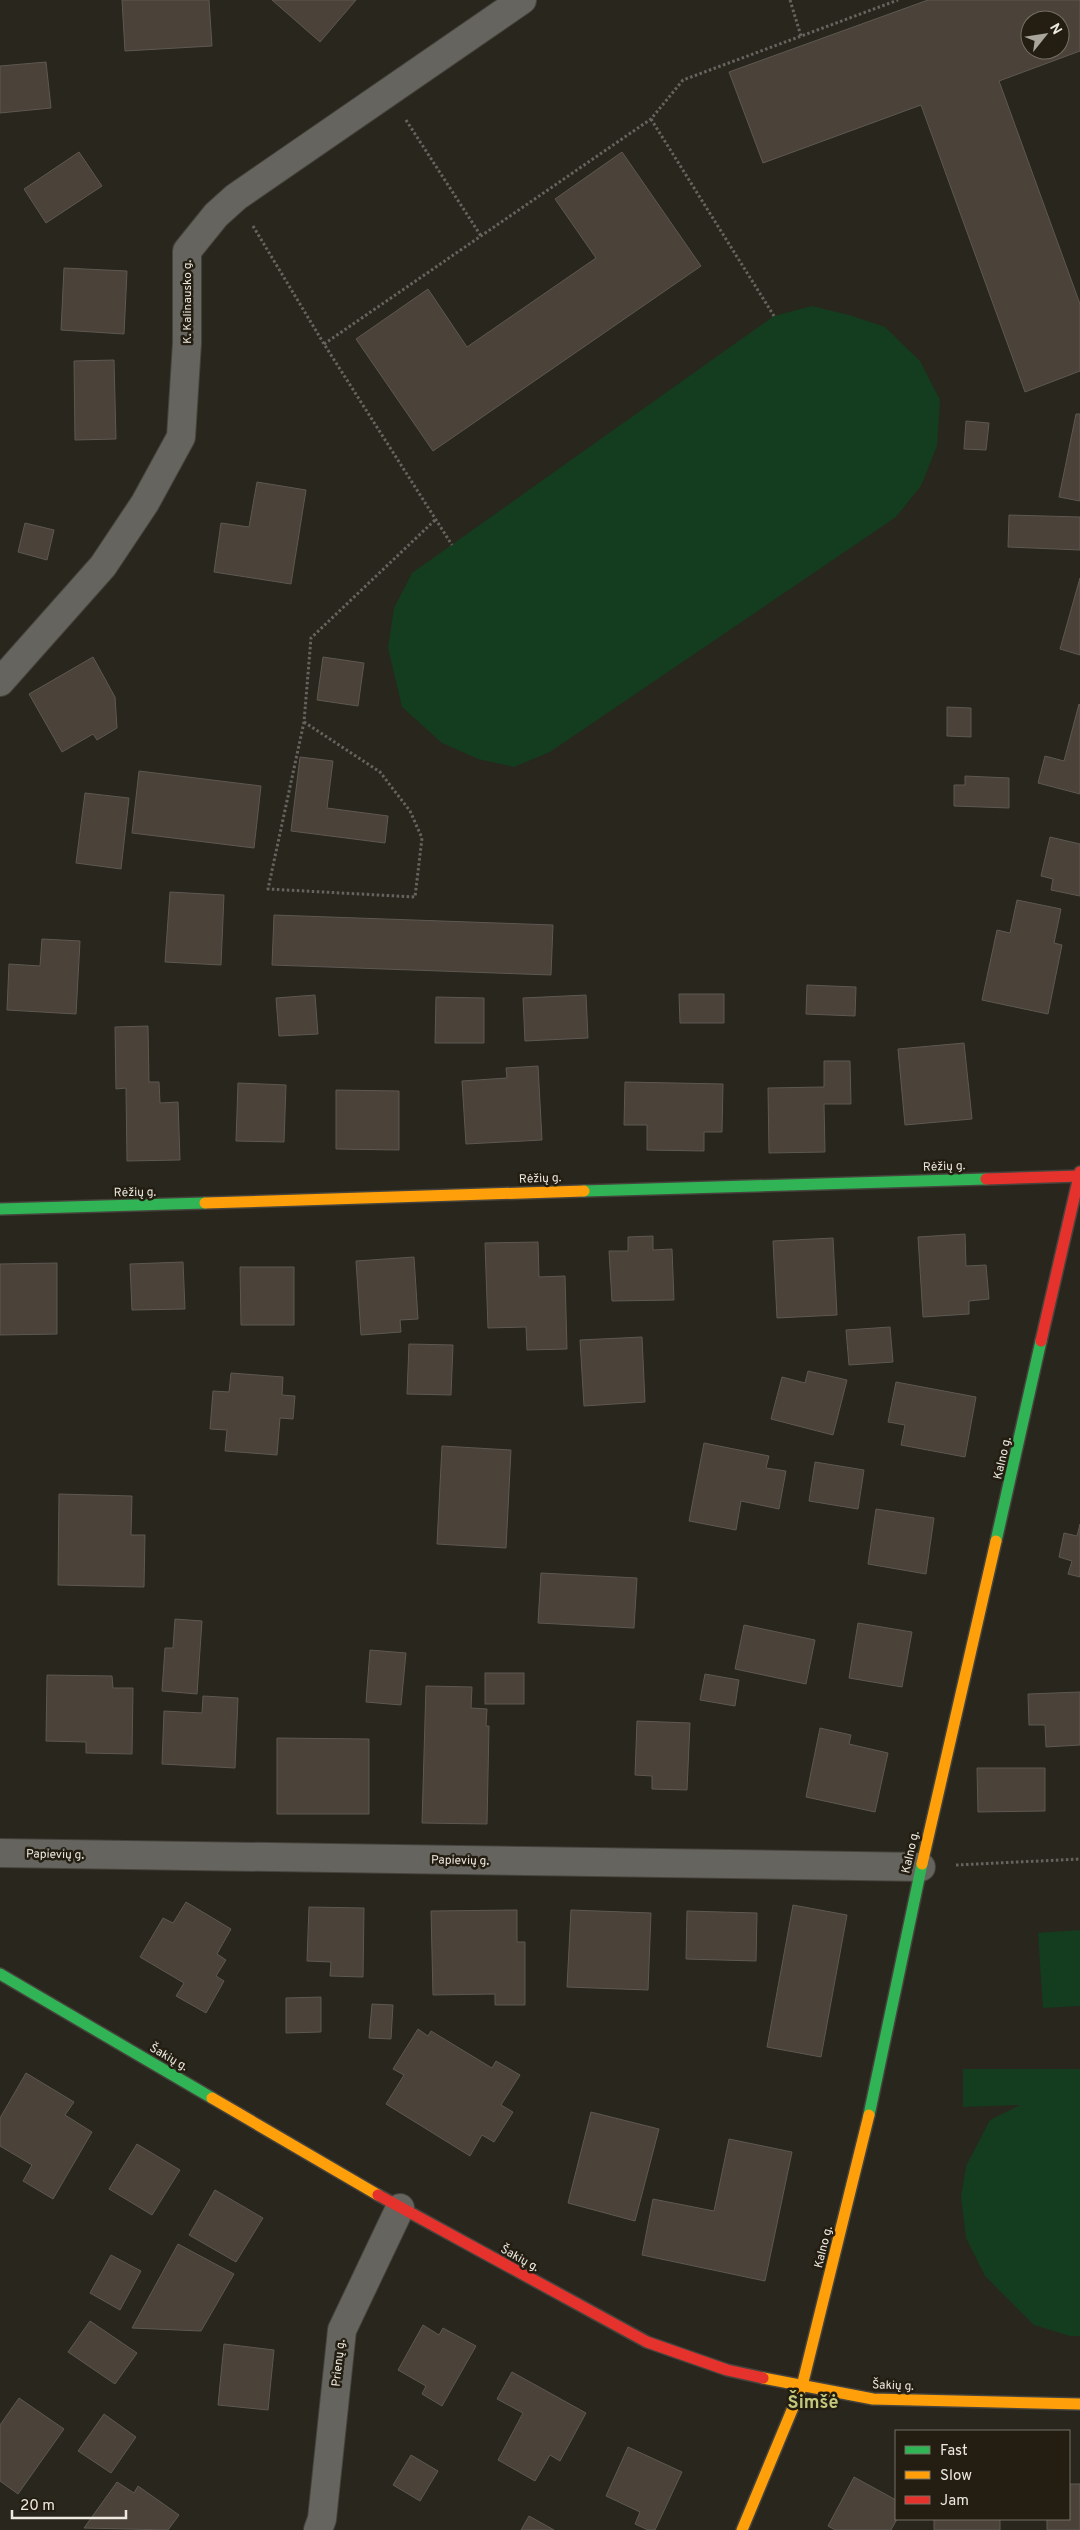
<svg xmlns="http://www.w3.org/2000/svg" width="1080" height="2530" font-family="Overpass,sans-serif">
  <style>
    .green { fill: #143c1e }
    .building { fill: #4b4239; stroke: #5d5852; fill-rule: evenodd }
    .lines { fill: none; stroke-linecap: round; stroke-linejoin: round }
    .street-casing { stroke: #45433c; stroke-width: 30 }
    .fast-casing { stroke: #45433c; stroke-width: 14 }
    .slow-casing { stroke: #45433c; stroke-width: 14 }
    .jam-casing { stroke: #45433c; stroke-width: 14 }
    .path { stroke: #67645f; stroke-width: 3; stroke-dasharray: 2.5 2.5; stroke-linecap: butt }
    .street { stroke: #66645e; stroke-width: 28 }
    .fast { stroke: #30b455; stroke-width: 11 }
    .slow { stroke: #ff9f0a; stroke-width: 11 }
    .jam { stroke: #e5322d; stroke-width: 11 }
    .labels { text-anchor: middle; stroke-width: 5; stroke-linejoin: round; paint-order: stroke }
    .street-label { font-size: 12px; fill: #ede9e1; stroke: #231e11 }
    .district-label { font-size: 18px; font-weight: bold; fill: #c2c97c; stroke: #231e11 }
  </style>
  <rect width="100%" height="100%" fill="#29261e"/>
  <!-- green -->
  <g class="green">
    <path d="M 812,306 L 849,315 L 885,327 L 920,361 L 940,400 L 937,446 L 921,486 L 896,517 L 550,752 L 514,767 L 478,759 L 442,743 L 402,707 L 388,648 L 394,608 L 412,573 L 774,316 Z"/>
    <path d="M 1080,1930 L 1080,2006 L 1043,2008 L 1038,1933 Z"/>
    <path d="M 963,2069 L 1080,2069 L 1080,2336 L 1070,2336 L 1034,2325 L 985,2276 L 966,2238 L 961,2197 L 966,2166 L 990,2120 L 1020,2105 L 963,2107 Z"/>
  </g>
  <!-- building -->
  <g class="building">
    <path d="M 122,0 L 209,0 L 212,46 L 125,51 Z"/>
    <path d="M 272,0 L 356,0 L 320,42 Z"/>
    <path d="M 928,0 L 1080,0 L 1080,51 L 999,81 L 1080,304 L 1080,371 L 1025,392 L 921,105 L 763,163 L 729,72 ZM 1030,20 L 1060,20 L 1060,50 L 1030,50 Z"/>
    <path d="M 46,62 L 51,108 L 0,113 L 0,66 Z"/>
    <path d="M 79,152 L 102,186 L 46,223 L 24,189 Z"/>
    <path d="M 622,152 L 701,266 L 433,451 L 356,339 L 428,289 L 467,347 L 596,258 L 555,199 Z"/>
    <path d="M 64,268 L 127,271 L 124,334 L 61,330 Z"/>
    <path d="M 114,360 L 116,439 L 75,440 L 74,361 Z"/>
    <path d="M 1076,414 L 1080,414 L 1080,501 L 1059,497 Z"/>
    <path d="M 966,421 L 989,423 L 986,450 L 964,449 Z"/>
    <path d="M 257,482 L 306,490 L 291,584 L 214,572 L 221,523 L 249,527 Z"/>
    <path d="M 1009,515 L 1080,517 L 1080,550 L 1008,547 Z"/>
    <path d="M 25,523 L 54,530 L 47,560 L 18,552 Z"/>
    <path d="M 1080,578 L 1080,655 L 1060,649 Z"/>
    <path d="M 93,657 L 115,697 L 117,728 L 97,740 L 93,734 L 62,752 L 29,694 Z"/>
    <path d="M 323,657 L 364,663 L 358,706 L 317,700 Z"/>
    <path d="M 1079,704 L 1080,705 L 1080,794 L 1038,783 L 1045,756 L 1064,761 Z"/>
    <path d="M 947,707 L 971,708 L 971,737 L 947,736 Z"/>
    <path d="M 300,757 L 333,761 L 327,808 L 388,816 L 385,843 L 291,831 Z"/>
    <path d="M 139,771 L 261,786 L 254,848 L 132,833 Z"/>
    <path d="M 965,776 L 1009,778 L 1009,808 L 954,806 L 954,785 L 965,785 Z"/>
    <path d="M 85,793 L 129,798 L 121,869 L 76,863 Z"/>
    <path d="M 1050,837 L 1080,844 L 1080,896 L 1051,890 L 1053,879 L 1041,876 Z"/>
    <path d="M 170,892 L 224,895 L 221,965 L 165,962 Z"/>
    <path d="M 1017,900 L 1061,909 L 1054,943 L 1062,945 L 1048,1014 L 982,1000 L 997,930 L 1010,933 Z"/>
    <path d="M 274,915 L 553,925 L 551,975 L 272,965 Z"/>
    <path d="M 42,939 L 80,941 L 76,1014 L 7,1010 L 9,964 L 40,966 Z"/>
    <path d="M 807,985 L 856,987 L 855,1016 L 806,1014 Z"/>
    <path d="M 679,994 L 724,994 L 724,1023 L 680,1023 Z"/>
    <path d="M 315,995 L 318,1034 L 279,1036 L 276,998 Z"/>
    <path d="M 586,995 L 588,1038 L 525,1041 L 523,998 Z"/>
    <path d="M 436,997 L 484,998 L 484,1043 L 435,1043 Z"/>
    <path d="M 148,1026 L 149,1082 L 159,1082 L 160,1103 L 178,1102 L 180,1160 L 127,1161 L 126,1088 L 116,1089 L 115,1027 Z"/>
    <path d="M 964,1043 L 972,1119 L 905,1125 L 898,1049 Z"/>
    <path d="M 824,1061 L 850,1061 L 851,1104 L 824,1104 L 825,1152 L 769,1153 L 768,1088 L 824,1087 Z"/>
    <path d="M 538,1066 L 542,1140 L 466,1144 L 462,1081 L 507,1078 L 506,1068 Z"/>
    <path d="M 625,1082 L 723,1084 L 722,1132 L 704,1132 L 704,1151 L 647,1150 L 647,1125 L 624,1125 Z"/>
    <path d="M 238,1083 L 286,1085 L 284,1142 L 236,1141 Z"/>
    <path d="M 336,1090 L 399,1091 L 399,1150 L 336,1149 Z"/>
    <path d="M 965,1234 L 966,1266 L 986,1265 L 989,1299 L 969,1301 L 969,1314 L 923,1317 L 918,1237 Z"/>
    <path d="M 653,1236 L 653,1250 L 672,1249 L 674,1300 L 612,1301 L 609,1251 L 628,1251 L 628,1237 Z"/>
    <path d="M 833,1238 L 837,1315 L 777,1318 L 773,1241 Z"/>
    <path d="M 538,1242 L 539,1277 L 565,1276 L 567,1349 L 527,1350 L 526,1327 L 488,1328 L 485,1243 Z"/>
    <path d="M 414,1257 L 418,1319 L 400,1320 L 401,1332 L 361,1335 L 356,1261 Z"/>
    <path d="M 183,1262 L 185,1309 L 132,1310 L 130,1264 Z"/>
    <path d="M 57,1263 L 57,1334 L 0,1335 L 0,1264 Z"/>
    <path d="M 240,1267 L 294,1267 L 294,1325 L 241,1325 Z"/>
    <path d="M 890,1327 L 893,1362 L 849,1365 L 846,1330 Z"/>
    <path d="M 642,1337 L 645,1402 L 584,1406 L 580,1340 Z"/>
    <path d="M 409,1344 L 453,1345 L 451,1395 L 407,1394 Z"/>
    <path d="M 808,1371 L 847,1380 L 833,1435 L 771,1419 L 782,1377 L 805,1383 Z"/>
    <path d="M 231,1373 L 283,1377 L 282,1395 L 295,1396 L 293,1419 L 280,1418 L 277,1455 L 225,1451 L 227,1430 L 210,1429 L 213,1391 L 229,1392 Z"/>
    <path d="M 896,1382 L 976,1397 L 965,1457 L 901,1445 L 905,1425 L 888,1422 Z"/>
    <path d="M 704,1443 L 769,1456 L 766,1468 L 786,1471 L 779,1509 L 741,1501 L 736,1530 L 689,1521 Z"/>
    <path d="M 442,1446 L 511,1450 L 506,1548 L 437,1544 Z"/>
    <path d="M 815,1462 L 864,1470 L 858,1509 L 809,1501 Z"/>
    <path d="M 59,1494 L 132,1496 L 131,1535 L 145,1535 L 144,1587 L 58,1585 Z"/>
    <path d="M 876,1509 L 934,1518 L 926,1574 L 868,1564 Z"/>
    <path d="M 1080,1524 L 1080,1577 L 1068,1574 L 1072,1561 L 1059,1557 L 1064,1533 L 1077,1536 Z"/>
    <path d="M 541,1573 L 637,1578 L 634,1628 L 538,1623 Z"/>
    <path d="M 175,1619 L 202,1621 L 197,1694 L 162,1691 L 165,1648 L 173,1648 Z"/>
    <path d="M 858,1623 L 912,1632 L 902,1687 L 849,1678 Z"/>
    <path d="M 744,1625 L 815,1640 L 806,1684 L 735,1669 Z"/>
    <path d="M 370,1650 L 406,1653 L 401,1705 L 366,1702 Z"/>
    <rect x="485" y="1673" width="39" height="31"/>
    <path d="M 705,1674 L 739,1680 L 735,1706 L 700,1700 Z"/>
    <path d="M 47,1675 L 112,1676 L 113,1688 L 133,1688 L 132,1754 L 86,1753 L 86,1742 L 46,1741 Z"/>
    <path d="M 426,1686 L 472,1687 L 471,1708 L 487,1709 L 486,1726 L 489,1726 L 487,1824 L 422,1823 Z"/>
    <path d="M 1080,1692 L 1080,1745 L 1046,1747 L 1045,1725 L 1029,1725 L 1028,1694 Z"/>
    <path d="M 203,1696 L 238,1698 L 235,1768 L 162,1764 L 164,1711 L 202,1713 Z"/>
    <path d="M 637,1721 L 690,1723 L 687,1790 L 652,1789 L 652,1776 L 635,1775 Z"/>
    <path d="M 820,1728 L 851,1735 L 849,1744 L 888,1753 L 875,1812 L 806,1797 Z"/>
    <path d="M 277,1738 L 369,1739 L 369,1814 L 277,1814 Z"/>
    <path d="M 977,1768 L 1045,1768 L 1045,1811 L 978,1812 Z"/>
    <path d="M 186,1902 L 231,1929 L 217,1954 L 226,1960 L 216,1976 L 224,1981 L 206,2013 L 176,1996 L 184,1983 L 140,1957 L 163,1918 L 173,1923 Z"/>
    <path d="M 793,1905 L 847,1915 L 821,2057 L 767,2047 Z"/>
    <path d="M 309,1907 L 364,1908 L 363,1977 L 330,1976 L 331,1962 L 307,1961 Z"/>
    <path d="M 517,1910 L 517,1942 L 525,1942 L 525,2005 L 495,2005 L 495,1994 L 433,1995 L 431,1911 Z"/>
    <path d="M 571,1910 L 651,1913 L 648,1990 L 567,1987 Z"/>
    <path d="M 687,1911 L 757,1913 L 756,1961 L 686,1959 Z"/>
    <path d="M 321,1997 L 321,2032 L 286,2033 L 286,1998 Z"/>
    <path d="M 372,2004 L 393,2005 L 391,2039 L 369,2038 Z"/>
    <path d="M 418,2029 L 428,2036 L 431,2031 L 492,2068 L 496,2061 L 520,2075 L 501,2105 L 513,2112 L 494,2142 L 482,2135 L 470,2156 L 386,2104 L 404,2075 L 393,2069 Z"/>
    <path d="M 26,2073 L 74,2102 L 65,2115 L 92,2132 L 53,2199 L 23,2181 L 32,2165 L 0,2146 L 0,2118 Z"/>
    <path d="M 591,2112 L 659,2129 L 635,2221 L 568,2203 Z"/>
    <path d="M 729,2139 L 792,2152 L 765,2281 L 642,2255 L 653,2199 L 714,2211 Z"/>
    <path d="M 137,2144 L 180,2170 L 152,2215 L 109,2189 Z"/>
    <path d="M 215,2190 L 263,2218 L 236,2262 L 189,2235 Z"/>
    <path d="M 178,2244 L 234,2274 L 201,2331 L 132,2328 Z"/>
    <path d="M 111,2255 L 141,2271 L 120,2310 L 90,2293 Z"/>
    <path d="M 90,2321 L 137,2353 L 115,2384 L 68,2352 Z"/>
    <path d="M 423,2325 L 439,2335 L 443,2328 L 476,2346 L 442,2406 L 422,2394 L 426,2386 L 398,2370 Z"/>
    <path d="M 224,2344 L 274,2350 L 268,2410 L 218,2405 Z"/>
    <path d="M 512,2372 L 586,2413 L 560,2461 L 550,2455 L 535,2481 L 498,2460 L 523,2413 L 497,2399 Z"/>
    <path d="M 19,2398 L 64,2429 L 18,2494 L 0,2481 L 0,2425 Z"/>
    <path d="M 104,2414 L 136,2437 L 111,2473 L 78,2451 Z"/>
    <path d="M 628,2447 L 682,2472 L 655,2530 L 648,2530 L 635,2524 L 640,2512 L 606,2496 Z"/>
    <path d="M 411,2455 L 438,2471 L 420,2501 L 393,2485 Z"/>
    <path d="M 854,2477 L 896,2500 L 897,2519 L 891,2530 L 835,2530 L 828,2526 Z"/>
    <path d="M 117,2482 L 134,2493 L 138,2486 L 179,2515 L 168,2530 L 84,2528 Z"/>
    <path d="M 1069,2484 L 1080,2484 L 1080,2530 L 1047,2530 L 1047,2519 L 1069,2519 Z"/>
    <path d="M 529,2516 L 554,2530 L 521,2530 Z"/>
    <rect x="934" y="2519" width="66" height="11"/>
  </g>
  <g class="lines">
    <defs>
      <g id="street">
        <path d="M 0,682 L 103,566 L 145,503 L 181,437 L 187,343 L 187,251 L 216,215 L 236,197 L 522,0"/>
        <path d="M 0,1853 L 921,1867"/>
        <path d="M 318,2530 L 322,2519 L 342,2330 L 400,2208"/>
      </g>
      <g id="fast">
        <path d="M 584,1191 L 986,1179"/>
        <path d="M 0,1209 L 205,1203"/>
        <path d="M 996,1541 L 1041,1341"/>
        <path d="M 0,1974 L 212,2098"/>
        <path d="M 869,2115 L 922,1864"/>
      </g>
      <g id="slow">
        <path d="M 205,1203 L 584,1191"/>
        <path d="M 922,1864 L 996,1541"/>
        <path d="M 212,2098 L 378,2195"/>
        <path d="M 763,2378 L 873,2399 L 1080,2404"/>
        <path d="M 742,2530 L 802,2386 L 869,2115"/>
      </g>
      <g id="jam">
        <path d="M 986,1179 L 1080,1176"/>
        <path d="M 1041,1341 L 1080,1172"/>
        <path d="M 378,2195 L 647,2342 L 727,2370 L 763,2378"/>
      </g>
    </defs>
    <!-- street casing -->
    <use href="#street" class="street-casing"/>
    <!-- fast casing -->
    <use href="#fast" class="fast-casing"/>
    <!-- slow casing -->
    <use href="#slow" class="slow-casing"/>
    <!-- jam casing -->
    <use href="#jam" class="jam-casing"/>
    <!-- path -->
    <g class="path">
      <path d="M 790,0 L 801,36"/>
      <path d="M 651,119 L 774,316"/>
      <path d="M 406,120 L 481,236"/>
      <path d="M 253,226 L 324,344 L 452,545"/>
      <path d="M 324,344 L 651,119 L 683,80 L 898,0"/>
      <path d="M 304,722 L 380,772 L 410,811 L 422,838 L 415,897 L 268,889 L 304,722 L 311,638 L 435,520"/>
      <path d="M 956,1865 L 1080,1859"/>
    </g>
    <!-- street -->
    <use href="#street" class="street"/>
    <!-- fast -->
    <use href="#fast" class="fast"/>
    <!-- slow -->
    <use href="#slow" class="slow"/>
    <!-- jam -->
    <use href="#jam" class="jam"/>
  </g>
  <g class="labels">
    <!-- street labels -->
    <g class="street-label">
      <text transform="translate(187 302) rotate(-90)" y="4">K. Kalinausko g.</text>
      <text transform="translate(944 1166) rotate(-2)" y="4">Rėžių g.</text>
      <text transform="translate(540 1178) rotate(-2)" y="4">Rėžių g.</text>
      <text transform="translate(135 1192) rotate(-1)" y="4">Rėžių g.</text>
      <text transform="translate(1002 1458) rotate(-77)" y="4">Kalno g.</text>
      <text transform="translate(910 1852) rotate(-77)" y="4">Kalno g.</text>
      <text transform="translate(55 1854) rotate(1)" y="4">Papievių g.</text>
      <text transform="translate(460 1860) rotate(1)" y="4">Papievių g.</text>
      <text transform="translate(169 2057) rotate(30)" y="4">Šakių g.</text>
      <text transform="translate(823 2247) rotate(-76)" y="4">Kalno g.</text>
      <text transform="translate(520 2258) rotate(29)" y="4">Šakių g.</text>
      <text transform="translate(338 2363) rotate(-84)" y="4">Prienų g.</text>
      <text transform="translate(893 2385) rotate(2)" y="4">Šakių g.</text>
    </g>
    <!-- district labels -->
    <g class="district-label">
      <text x="813" y="2408">Šimšė</text>
    </g>
  </g>
  <!-- legend -->
  <rect x="895" y="2430" width="175" height="90" fill="#231e11" stroke="#746f64"/>
  <rect x="905" y="2446" width="25" height="8" fill="#30b455" stroke="#746f64"/>
  <text x="940" y="2455" font-size="15" fill="#ede9e1">Fast</text>
  <rect x="905" y="2471" width="25" height="8" fill="#ff9f0a" stroke="#746f64"/>
  <text x="940" y="2480" font-size="15" fill="#ede9e1">Slow</text>
  <rect x="905" y="2496" width="25" height="8" fill="#e5322d" stroke="#746f64"/>
  <text x="940" y="2505" font-size="15" fill="#ede9e1">Jam</text>
  <!-- north arrow -->
  <g transform="translate(1045 35) rotate(60)"><circle r="24" fill="#231e11" stroke="#746f64"/>
  <path d="M0-4L9 19L0 12L-9 19Z" fill="#a8a59d"/>
  <text y="-8" font-size="14" font-weight="bold" text-anchor="middle" fill="#ede9e1">N</text>
  </g>
  <!-- scale -->
  <path d="M12 2510v8h114v-8" fill="none" stroke="#ede9e1" stroke-width="2.5"/>
  <text x="20" y="2510" font-size="15" fill="#ede9e1" stroke="#231e11" stroke-width="4" paint-order="stroke">20 m</text>
</svg>
